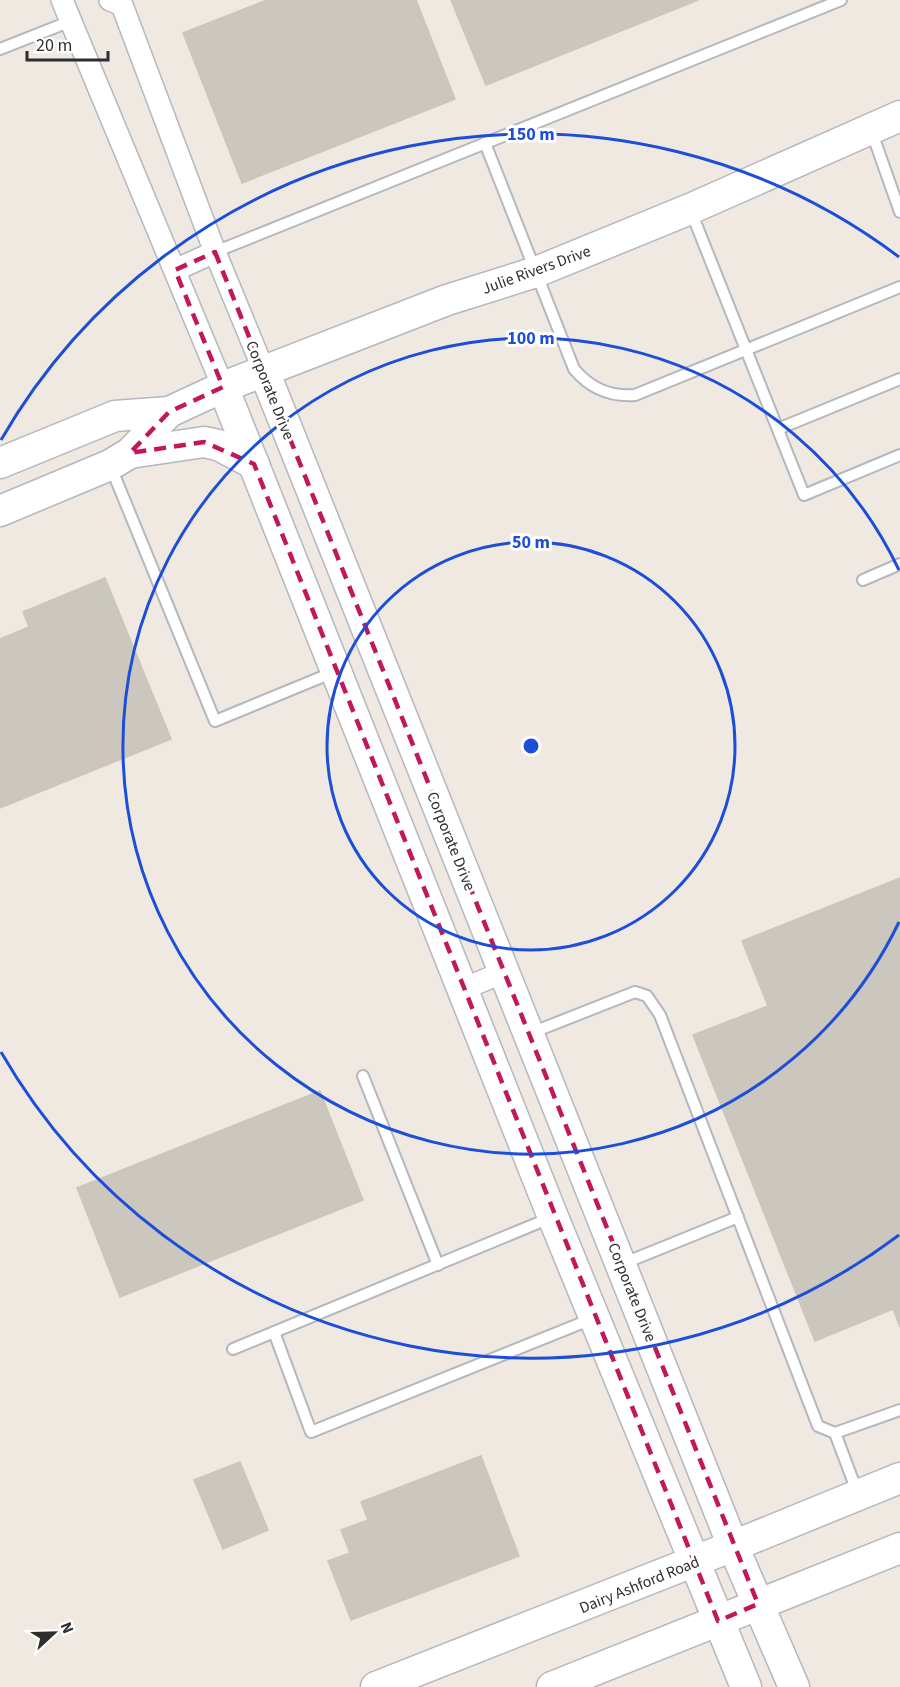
<svg xmlns="http://www.w3.org/2000/svg" width="900" height="1687" font-family="'Source Sans 3',sans-serif">
  <style>
    .building { fill: #cbc7bf; stroke: #cbc5ba; stroke-width: 1.5 }
    .lines { fill: none; stroke-linecap: round; stroke-linejoin: round }
    .lane-casing { stroke: #b4b7c1; stroke-width: 14 }
    .street-casing { stroke: #b4b7c1; stroke-width: 24 }
    .secondary-casing { stroke: #b4b7c1; stroke-width: 33 }
    .lane { stroke: #fff; stroke-width: 10 }
    .street { stroke: #fff; stroke-width: 21 }
    .secondary { stroke: #fff; stroke-width: 30 }
    .marked { fill: none; stroke: #c2185b; stroke-width: 4.5; stroke-dasharray: 12 8; stroke-linejoin: round }
    .ring { fill: none; stroke: #1d4ed8; stroke-width: 3 }
    .labels { text-anchor: middle; stroke-width: 6; stroke-linejoin: round; paint-order: stroke }
    .street-label { font-size: 16px; fill: #2e2e2e; stroke: #fff }
    .centre { fill: #1d4ed8; stroke: #fff; stroke-width: 3 }
    .ring-label { font-size: 18px; text-anchor: middle; font-weight: bold; fill: #1d4ed8; stroke: #fff; stroke-width: 6; stroke-linejoin: round; paint-order: stroke }
  </style>
  <rect width="100%" height="100%" fill="#efe9e1"/>
  <!-- building -->
  <g class="building">
    <path d="M 267,0 L 416,0 L 455,99 L 242,183 L 183,33 Z"/>
    <path d="M 451,0 L 698,0 L 486,85 Z"/>
    <path d="M 105,578 L 171,739 L 0,808 L 0,639 L 29,627 L 23,612 Z"/>
    <path d="M 900,878 L 900,1327 L 893,1309 L 815,1341 L 693,1035 L 768,1006 L 742,941 Z"/>
    <path d="M 320,1091 L 363,1200 L 120,1297 L 77,1188 Z"/>
    <path d="M 481,1456 L 519,1556 L 351,1620 L 328,1561 L 350,1553 L 341,1530 L 368,1520 L 361,1502 Z"/>
    <path d="M 240,1462 L 268,1530 L 223,1549 L 194,1480 Z"/>
  </g>
  <g class="lines">
    <defs>
      <g id="lane">
        <path d="M 0,49 L 71,21"/>
        <path d="M 871,130 L 900,212"/>
        <path d="M 485,143 L 574,369 C 590,388 609,397 635,395 L 900,287"/>
        <path d="M 690,209 L 804,495 L 900,455"/>
        <path d="M 215,252 L 841,0"/>
        <path d="M 778,429 L 900,379"/>
        <path d="M 110,465 L 215,721 L 334,672"/>
        <path d="M 863,580 L 900,564"/>
        <path d="M 531,1033 L 635,992 L 647,996 L 660,1015 L 818,1426 L 835,1433 L 900,1410"/>
        <path d="M 363,1076 L 438,1265"/>
        <path d="M 622,1264 L 738,1217"/>
        <path d="M 274,1332 L 311,1432 L 594,1318"/>
        <path d="M 233,1349 L 550,1218"/>
        <path d="M 835,1433 L 858,1494"/>
      </g>
      <g id="street">
        <path d="M 62,0 L 223,387"/>
        <path d="M 110,0 L 122,5 L 215,252 L 264,371"/>
        <path d="M 175,270 L 215,252"/>
        <path d="M 463,989 L 504,972"/>
      </g>
      <g id="secondary">
        <path d="M 264,371 L 733,1546 L 794,1687"/>
        <path d="M 223,387 L 553,1217 L 746,1687"/>
        <path d="M 130,453 L 204,442 L 218,445 L 254,464"/>
        <path d="M 0,463 L 115,416 L 169,412 L 223,387 L 447,300 L 536,272 L 690,209 L 900,116"/>
        <path d="M 0,511 L 110,465 L 130,453 L 169,412"/>
        <path d="M 376,1687 L 733,1546 L 900,1478"/>
        <path d="M 552,1687 L 900,1548"/>
      </g>
    </defs>
    <!-- lane casing -->
    <use href="#lane" class="lane-casing"/>
    <!-- street casing -->
    <use href="#street" class="street-casing"/>
    <!-- secondary casing -->
    <use href="#secondary" class="secondary-casing"/>
    <!-- lane -->
    <use href="#lane" class="lane"/>
    <!-- street -->
    <use href="#street" class="street"/>
    <!-- secondary -->
    <use href="#secondary" class="secondary"/>
  </g>
  <!-- marked area -->
  <path class="marked" d="M 215,252 L 758,1604 L 718,1621 L 254,464 L 204,442 L 130,453 L 169,412 L 223,387 L 175,270 Z"/>
  <!-- distance rings -->
  <g class="ring">
    <circle cx="531" cy="746" r="204"/>
    <path d="M899 922A408 408 0 1 1 899 570"/>
    <path d="M899 1235A612 612 0 0 1 1 1052M1 440A612 612 0 0 1 899 257"/>
  </g>
  <g class="labels">
    <!-- street labels -->
    <g class="street-label">
      <text transform="translate(536 269) rotate(-20)" y="6">Julie Rivers Drive</text>
      <text transform="translate(271 390) rotate(68)" y="6">Corporate Drive</text>
      <text transform="translate(452 841) rotate(68)" y="6">Corporate Drive</text>
      <text transform="translate(633 1292) rotate(68)" y="6">Corporate Drive</text>
      <text transform="translate(639 1584) rotate(-22)" y="6">Dairy Ashford Road</text>
    </g>
  </g>
  <circle cx="531" cy="746" r="9" class="centre"/>
  <g class="ring-label">
    <text x="531" y="140">150 m</text>
    <text x="531" y="344">100 m</text>
    <text x="531" y="548">50 m</text>
  </g>
  <!-- north arrow -->
  <g transform="translate(54 1633) rotate(68)" stroke="#ffffff" stroke-width="4.5" paint-order="stroke">
  <path d="M0-4.5L10 22L0 15L-10 22Z" fill="#2e2e2e"/>
  <text y="-9" font-size="16" font-weight="bold" text-anchor="middle" fill="#2e2e2e">N</text>
  </g>
  <!-- scale -->
  <path d="M27 51v9h81v-9" fill="none" stroke="#2e2e2e" stroke-width="3"/>
  <text x="36" y="51" font-size="18" fill="#2e2e2e" stroke="#ffffff" stroke-width="4.5" paint-order="stroke">20 m</text>
</svg>
